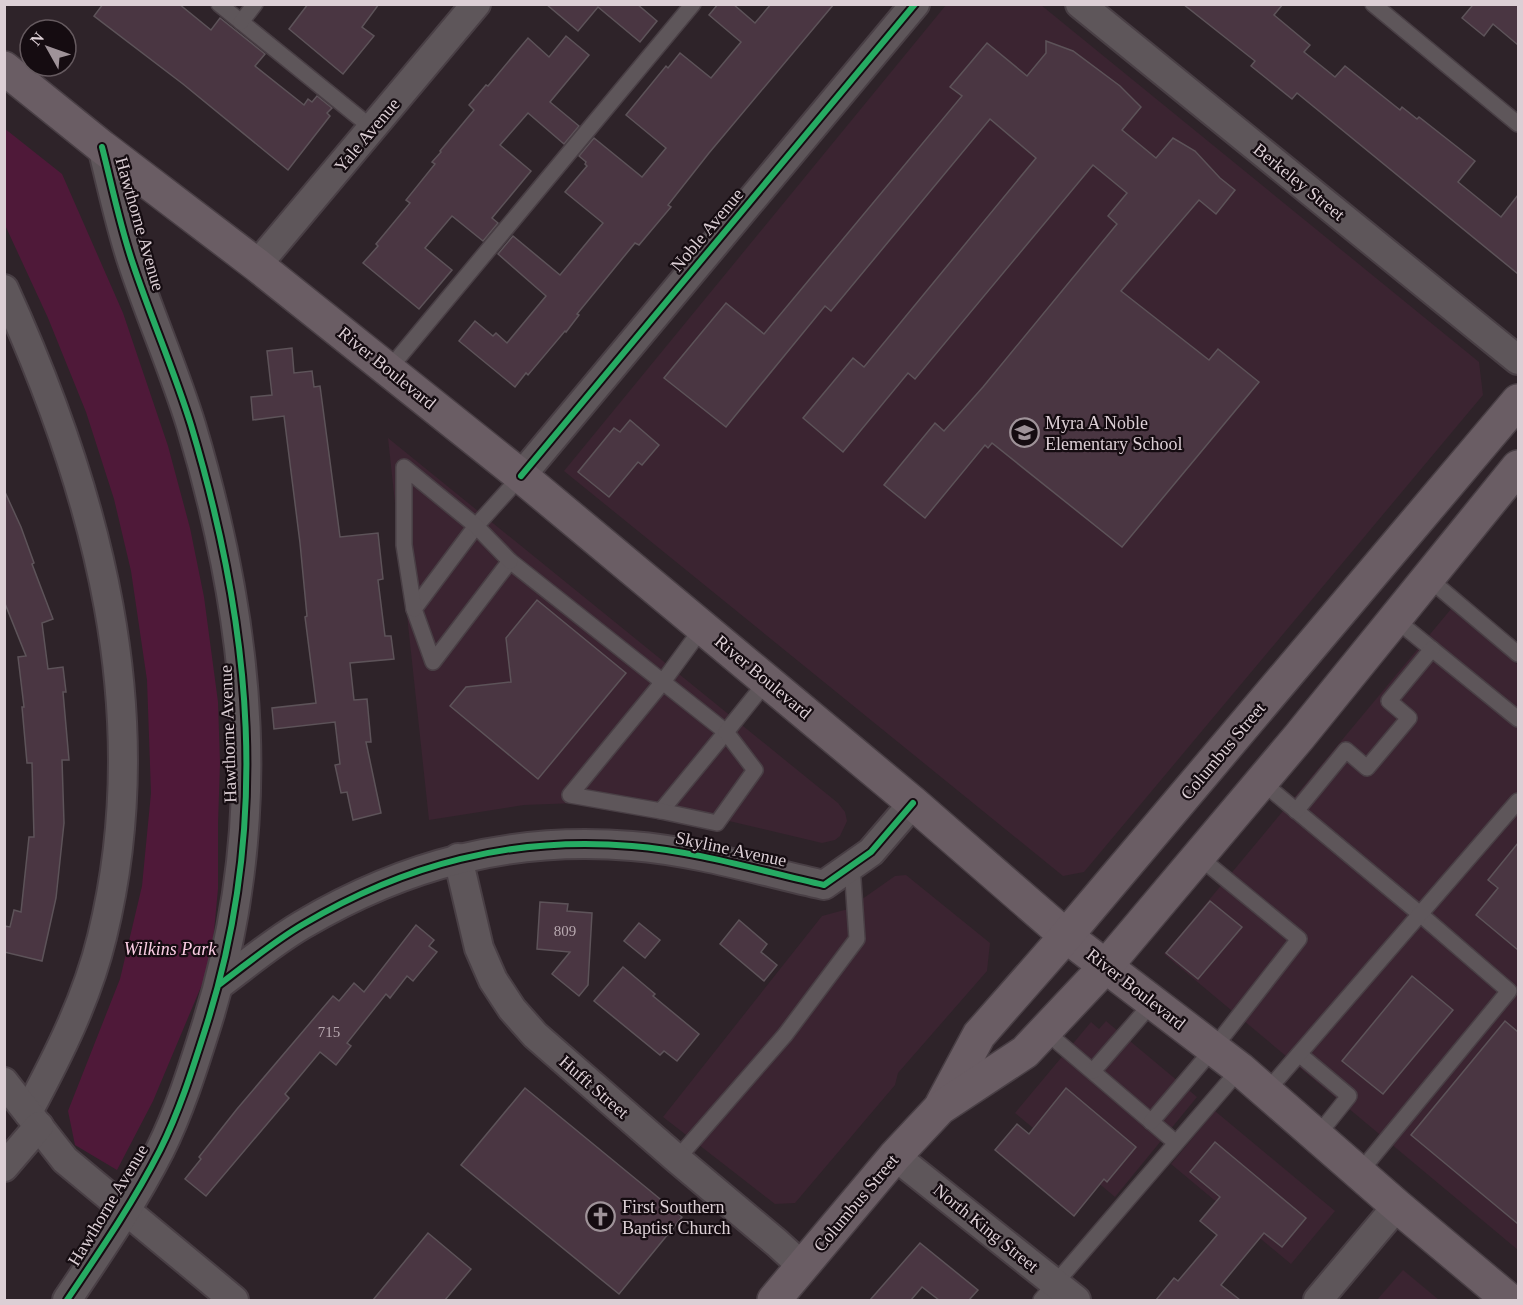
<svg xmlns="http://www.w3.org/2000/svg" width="1523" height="1305" font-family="Georgia,serif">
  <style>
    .built { fill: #3b2431 }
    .green { fill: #4f1939 }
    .building { fill: #4a3642; stroke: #5d5359; stroke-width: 1.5 }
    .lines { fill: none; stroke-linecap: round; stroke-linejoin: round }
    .lane-casing { stroke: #493f45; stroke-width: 18 }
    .street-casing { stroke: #493f45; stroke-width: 32 }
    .secondary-casing { stroke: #493f45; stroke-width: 36 }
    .lane { stroke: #5e565a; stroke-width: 15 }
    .street { stroke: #5e565a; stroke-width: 28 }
    .secondary { stroke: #6a5d64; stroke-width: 33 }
    .cycleway-casing { stroke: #150c11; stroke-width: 10 }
    .cycleway { stroke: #26ab63; stroke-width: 6 }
    .labels { text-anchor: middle; stroke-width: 4.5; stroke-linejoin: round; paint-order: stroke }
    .number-label { font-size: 15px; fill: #b8a9b0 }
    .street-label { font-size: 18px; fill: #dccfd5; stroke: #150c11 }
    .poi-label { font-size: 18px; fill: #dccfd5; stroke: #150c11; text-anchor: start }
    .park-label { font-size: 18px; font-style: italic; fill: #fbcde4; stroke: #150c11 }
  </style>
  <rect width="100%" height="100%" fill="#2e2329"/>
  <!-- built -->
  <g class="built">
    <path d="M 946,5 L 1041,5 L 1479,362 L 1483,395 L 1084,872 L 1063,876 L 564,471 Z"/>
    <path d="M 388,438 L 838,803 L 845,812 L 847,821 L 840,836 L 835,840 L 822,843 L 695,813 L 603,802 L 524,805 L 429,820 Z"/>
    <path d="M 1451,609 L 1518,665 L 1518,1250 L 1164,954 Z"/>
    <path d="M 906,875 L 990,943 L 987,971 L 898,1073 L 895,1085 L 795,1203 L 775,1204 L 663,1117 L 822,916 L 848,909 L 895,876 Z"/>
    <path d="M 1106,1021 L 1197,1097 L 1115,1197 L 1015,1113 L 1091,1022 L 1099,1029 Z"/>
    <path d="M 1215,1111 L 1335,1211 L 1291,1264 L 1171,1164 Z"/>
    <path d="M 1403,1270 L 1439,1300 L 1377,1300 Z"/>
  </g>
  <!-- green -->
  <path class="green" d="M 4,128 L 62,174 L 123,313 L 168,446 L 190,528 L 204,597 L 218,702 L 220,763 L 218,824 L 218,889 L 211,963 L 153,1101 L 117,1170 L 75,1145 L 68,1111 L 120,979 L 142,886 L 151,793 L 147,680 L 131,571 L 114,499 L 86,412 L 48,318 L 5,225 Z"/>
  <!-- building -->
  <g class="building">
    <path d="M 103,4 L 179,4 L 211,30 L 220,18 L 265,54 L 255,66 L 304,105 L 308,99 L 312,102 L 317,96 L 332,108 L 327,113 L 330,116 L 288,170 L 183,84 L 94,16 Z"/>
    <path d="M 308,4 L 379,4 L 362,27 L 374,36 L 343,74 L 289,29 Z"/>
    <path d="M 546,4 L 637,4 L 657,21 L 640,42 L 598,7 L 578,31 Z"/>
    <path d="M 718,4 L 733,4 L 755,23 L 771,4 L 834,4 L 709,153 L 668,205 L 671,207 L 639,245 L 635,243 L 577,314 L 579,315 L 566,332 L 565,331 L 528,375 L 526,373 L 515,387 L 459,341 L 475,321 L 493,336 L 496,333 L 507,343 L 546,296 L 498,254 L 513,236 L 560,275 L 603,223 L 565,192 L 587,166 L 585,164 L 586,162 L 579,156 L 594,138 L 642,177 L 666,148 L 626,115 L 666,66 L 668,68 L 680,53 L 711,78 L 741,42 L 709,15 Z"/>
    <path d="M 1183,4 L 1283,4 L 1274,15 L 1310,45 L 1304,52 L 1335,77 L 1345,66 L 1400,110 L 1402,107 L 1417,119 L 1419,117 L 1475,161 L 1458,182 L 1501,217 L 1518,195 L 1518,274 L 1297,93 L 1292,99 L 1251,66 L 1255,61 Z"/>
    <path d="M 1469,4 L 1518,4 L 1518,45 L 1493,24 L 1484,36 L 1462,18 L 1472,6 Z"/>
    <path d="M 566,36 L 589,55 L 550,102 L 579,126 L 564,144 L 528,113 L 500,145 L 531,171 L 492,218 L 498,223 L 483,241 L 452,216 L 425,248 L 452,270 L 419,309 L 363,263 L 378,246 L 376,244 L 410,203 L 406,200 L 435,164 L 432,162 L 441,152 L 440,151 L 474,110 L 469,105 L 486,85 L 488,86 L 528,38 L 549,57 Z"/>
    <path d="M 1046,41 L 1073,51 L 1120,86 L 1141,107 L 1122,130 L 1156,158 L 1173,138 L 1195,151 L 1220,178 L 1235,190 L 1216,214 L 1199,200 L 1121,291 L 1209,360 L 1218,349 L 1259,382 L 1122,547 L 992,443 L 988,448 L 985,445 L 925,518 L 884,485 L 935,423 L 944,431 L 983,387 L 1117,224 L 1108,216 L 1127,193 L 1093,165 L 915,379 L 908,373 L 843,452 L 803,418 L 853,358 L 864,367 L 1036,158 L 990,119 L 831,311 L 825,306 L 726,427 L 664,378 L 726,303 L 764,334 L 962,96 L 950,87 L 987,43 L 1027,76 L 1046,53 Z"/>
    <path d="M 292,348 L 294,373 L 312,371 L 314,387 L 320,386 L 340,537 L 378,533 L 383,579 L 378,580 L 385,636 L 391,636 L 394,659 L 350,663 L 354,700 L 367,699 L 371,742 L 366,742 L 381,813 L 353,820 L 347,792 L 341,793 L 335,765 L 340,764 L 335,722 L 274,729 L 272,708 L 316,703 L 305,617 L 307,616 L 300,543 L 284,416 L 253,420 L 251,397 L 272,395 L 267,351 Z"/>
    <path d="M 630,420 L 659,445 L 642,465 L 638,462 L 609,497 L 578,472 L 614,428 L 620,432 Z"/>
    <path d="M 5,492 L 21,527 L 34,563 L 32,564 L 53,619 L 42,623 L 48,669 L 63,667 L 66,692 L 63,692 L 69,760 L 62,760 L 64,823 L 56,898 L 42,961 L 4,952 L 4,926 L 10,927 L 14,910 L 21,912 L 29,837 L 34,837 L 32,763 L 27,763 L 22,707 L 24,707 L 18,657 L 26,656 L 4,601 Z"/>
    <path d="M 537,600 L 626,673 L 538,779 L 450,706 L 466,687 L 511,682 L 506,638 Z"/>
    <path d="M 1518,843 L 1518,950 L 1476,915 L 1498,888 L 1488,880 Z"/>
    <path d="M 1210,901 L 1242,927 L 1198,979 L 1166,953 Z"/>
    <path d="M 540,902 L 568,904 L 567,911 L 592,913 L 588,985 L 579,996 L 552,974 L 570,952 L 537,949 Z"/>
    <path d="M 739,920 L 767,944 L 761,952 L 777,965 L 764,981 L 720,944 Z"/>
    <path d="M 639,923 L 660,940 L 645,958 L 624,941 Z"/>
    <path d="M 416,925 L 434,940 L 429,946 L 437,952 L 413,981 L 407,976 L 390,998 L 386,994 L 347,1043 L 351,1046 L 336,1065 L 320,1052 L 285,1094 L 289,1098 L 206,1196 L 185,1179 L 201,1159 L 199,1157 L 237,1109 L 333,996 L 339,1001 L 354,983 L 364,992 Z"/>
    <path d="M 623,967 L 655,994 L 653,996 L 699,1034 L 677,1061 L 664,1051 L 660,1055 L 594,1001 Z"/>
    <path d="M 1412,976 L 1453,1010 L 1383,1094 L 1342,1061 Z"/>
    <path d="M 1505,1021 L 1518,1032 L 1518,1224 L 1411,1135 Z"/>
    <path d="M 525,1088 L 682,1217 L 619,1294 L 461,1165 Z"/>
    <path d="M 1066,1088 L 1136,1147 L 1107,1182 L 1104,1179 L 1074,1216 L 995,1150 L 1017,1124 L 1029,1134 Z"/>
    <path d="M 1215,1142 L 1306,1218 L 1282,1247 L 1264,1233 L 1221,1285 L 1240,1300 L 1156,1300 L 1174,1278 L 1178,1281 L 1217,1235 L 1200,1221 L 1220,1197 L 1190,1172 Z"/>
    <path d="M 428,1233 L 471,1269 L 445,1300 L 373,1300 Z"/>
    <path d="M 920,1243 L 978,1290 L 969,1300 L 939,1300 L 922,1287 L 911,1300 L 870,1300 Z"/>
  </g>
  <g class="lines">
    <defs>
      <g id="lane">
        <path d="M 219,4 L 372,128"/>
        <path d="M 1373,4 L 1518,124"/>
        <path d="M 241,22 L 255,4"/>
        <path d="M 389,369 L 693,4"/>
        <path d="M 521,476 L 476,526 L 414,609 L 433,662 L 510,561 L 726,732 L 661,811 L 570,795 L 662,683 L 703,627"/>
        <path d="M 1428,578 L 1518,654"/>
        <path d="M 414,609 L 404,545 L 404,467 L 476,526 L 510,561"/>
        <path d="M 1395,619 L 1518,719"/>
        <path d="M 1262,782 L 1420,914 L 1509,991 L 1359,1173"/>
        <path d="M 661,811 L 717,823 L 755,770 L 726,732 L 767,681"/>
        <path d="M 1296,811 L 1346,750 L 1367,768 L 1409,718 L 1389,701 L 1432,649"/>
        <path d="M 1045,1031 L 1175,1142"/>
        <path d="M 1299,1054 L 1349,1096 L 1317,1136"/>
        <path d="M 1093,1071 L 1153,1002"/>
        <path d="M 1266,1092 L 1518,801"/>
        <path d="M 1151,1122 L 1213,1049 L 1299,939 L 1198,856"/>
        <path d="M 677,1159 L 785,1035 L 857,939 L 852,865"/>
        <path d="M 1041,1300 L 1240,1069"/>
      </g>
      <g id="street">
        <path d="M 1080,4 L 1518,360"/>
        <path d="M 257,265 L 476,4"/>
        <path d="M 4,289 C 97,493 157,713 102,937 C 87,999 58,1056 28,1112"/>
        <path d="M 521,476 L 915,4"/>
        <path d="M 458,858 L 479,948 L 493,980 L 512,1009 L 535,1035 L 677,1159 L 777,1243 L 802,1266"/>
        <path d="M 220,984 C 247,964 273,942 302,925 C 405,864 512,836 632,846 C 696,851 761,871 824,885 L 871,852 L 913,803"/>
        <path d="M 4,1082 L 65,1160 L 234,1300"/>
        <path d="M 895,1156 L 1076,1300"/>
        <path d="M 4,1167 L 39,1126"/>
        <path d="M 67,1300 C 100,1251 133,1203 160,1150 C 179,1112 192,1071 205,1030 C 271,825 252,629 191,425 C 174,370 151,318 133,264 C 120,226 112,186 102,147"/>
        <path d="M 1318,1300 L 1397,1206"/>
      </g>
      <g id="secondary">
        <path d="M 4,68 L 102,147 L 257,265 L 521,476 L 913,803 L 1066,936 L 1240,1069 L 1397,1206 L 1509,1300"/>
        <path d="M 942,1104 L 979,1035 L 1066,936 L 1518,401"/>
        <path d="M 774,1300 L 895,1156 L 940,1108 L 1025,1052 L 1106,966 L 1299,737 L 1518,467"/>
      </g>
    </defs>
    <!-- lane casing -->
    <use href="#lane" class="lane-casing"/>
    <!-- street casing -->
    <use href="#street" class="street-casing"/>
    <!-- secondary casing -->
    <use href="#secondary" class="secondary-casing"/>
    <!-- lane -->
    <use href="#lane" class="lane"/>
    <!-- street -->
    <use href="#street" class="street"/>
    <!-- secondary -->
    <use href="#secondary" class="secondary"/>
    <defs>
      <g id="cycleway">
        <path d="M 521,476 L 915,4"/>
        <path d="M 220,984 C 247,964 273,942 302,925 C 405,864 512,836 632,846 C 696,851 761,871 824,885 L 871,852 L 913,803"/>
        <path d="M 67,1300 C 100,1251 133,1203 160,1150 C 179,1112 192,1071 205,1030 C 271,825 252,629 191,425 C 174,370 151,318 133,264 C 120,226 112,186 102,147"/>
      </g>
    </defs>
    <!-- cycleway casing -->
    <use href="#cycleway" class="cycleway-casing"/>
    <!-- cycleway -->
    <use href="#cycleway" class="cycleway"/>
  </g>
  <!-- icons -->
  <defs>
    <symbol id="school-ring" viewBox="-11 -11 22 22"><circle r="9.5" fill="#150c11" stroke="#9f9399" stroke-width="1.5"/><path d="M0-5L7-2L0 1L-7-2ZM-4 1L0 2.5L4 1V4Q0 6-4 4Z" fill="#9f9399"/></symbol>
    <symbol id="church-ring" viewBox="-11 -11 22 22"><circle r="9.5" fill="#150c11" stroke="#9f9399" stroke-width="1.5"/><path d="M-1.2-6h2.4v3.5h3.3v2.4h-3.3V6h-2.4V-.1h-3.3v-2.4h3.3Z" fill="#9f9399"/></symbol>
  </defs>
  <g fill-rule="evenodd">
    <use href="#school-ring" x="1008" y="416" width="33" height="33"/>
    <use href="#church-ring" x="584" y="1200" width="33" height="33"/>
  </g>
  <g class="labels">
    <!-- number labels -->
    <g class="number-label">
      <text x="565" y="936">809</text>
      <text x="329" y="1037">715</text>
    </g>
    <!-- street labels -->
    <g class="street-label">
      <text transform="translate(367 135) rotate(-50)" y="6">Yale Avenue</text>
      <text transform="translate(1299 182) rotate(39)" y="6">Berkeley Street</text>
      <text transform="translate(140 224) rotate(74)" y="6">Hawthorne Avenue</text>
      <text transform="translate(707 230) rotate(-50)" y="6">Noble Avenue</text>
      <text transform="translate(387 368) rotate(39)" y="6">River Boulevard</text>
      <text transform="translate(763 677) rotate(40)" y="6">River Boulevard</text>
      <text transform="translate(228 734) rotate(-92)" y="6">Hawthorne Avenue</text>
      <text transform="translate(1223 751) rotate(-50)" y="6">Columbus Street</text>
      <text transform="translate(731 849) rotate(12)" y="6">Skyline Avenue</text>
      <text transform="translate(1136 989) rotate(38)" y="6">River Boulevard</text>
      <text transform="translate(594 1087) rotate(41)" y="6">Hufft Street</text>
      <text transform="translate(856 1203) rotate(-50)" y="6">Columbus Street</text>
      <text transform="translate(108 1205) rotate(-59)" y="6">Hawthorne Avenue</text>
      <text transform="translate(986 1228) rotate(39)" y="6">North King Street</text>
    </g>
    <!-- poi labels -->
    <g class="poi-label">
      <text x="1045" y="429">Myra A Noble<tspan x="1045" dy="21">Elementary School</tspan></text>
      <text x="622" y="1213">First Southern<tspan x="622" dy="21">Baptist Church</tspan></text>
    </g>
    <!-- park labels -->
    <g class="park-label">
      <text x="170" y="955">Wilkins Park</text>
    </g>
  </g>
  <!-- border -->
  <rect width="1523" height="1305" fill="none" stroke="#dccfd5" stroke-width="12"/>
  <!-- north arrow -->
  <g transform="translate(48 48) rotate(310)"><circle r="28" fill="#150c11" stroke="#655a5f" stroke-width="1.5"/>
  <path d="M0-4.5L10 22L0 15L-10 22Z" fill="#9f9399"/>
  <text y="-9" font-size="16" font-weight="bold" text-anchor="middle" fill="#dccfd5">N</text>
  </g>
</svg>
